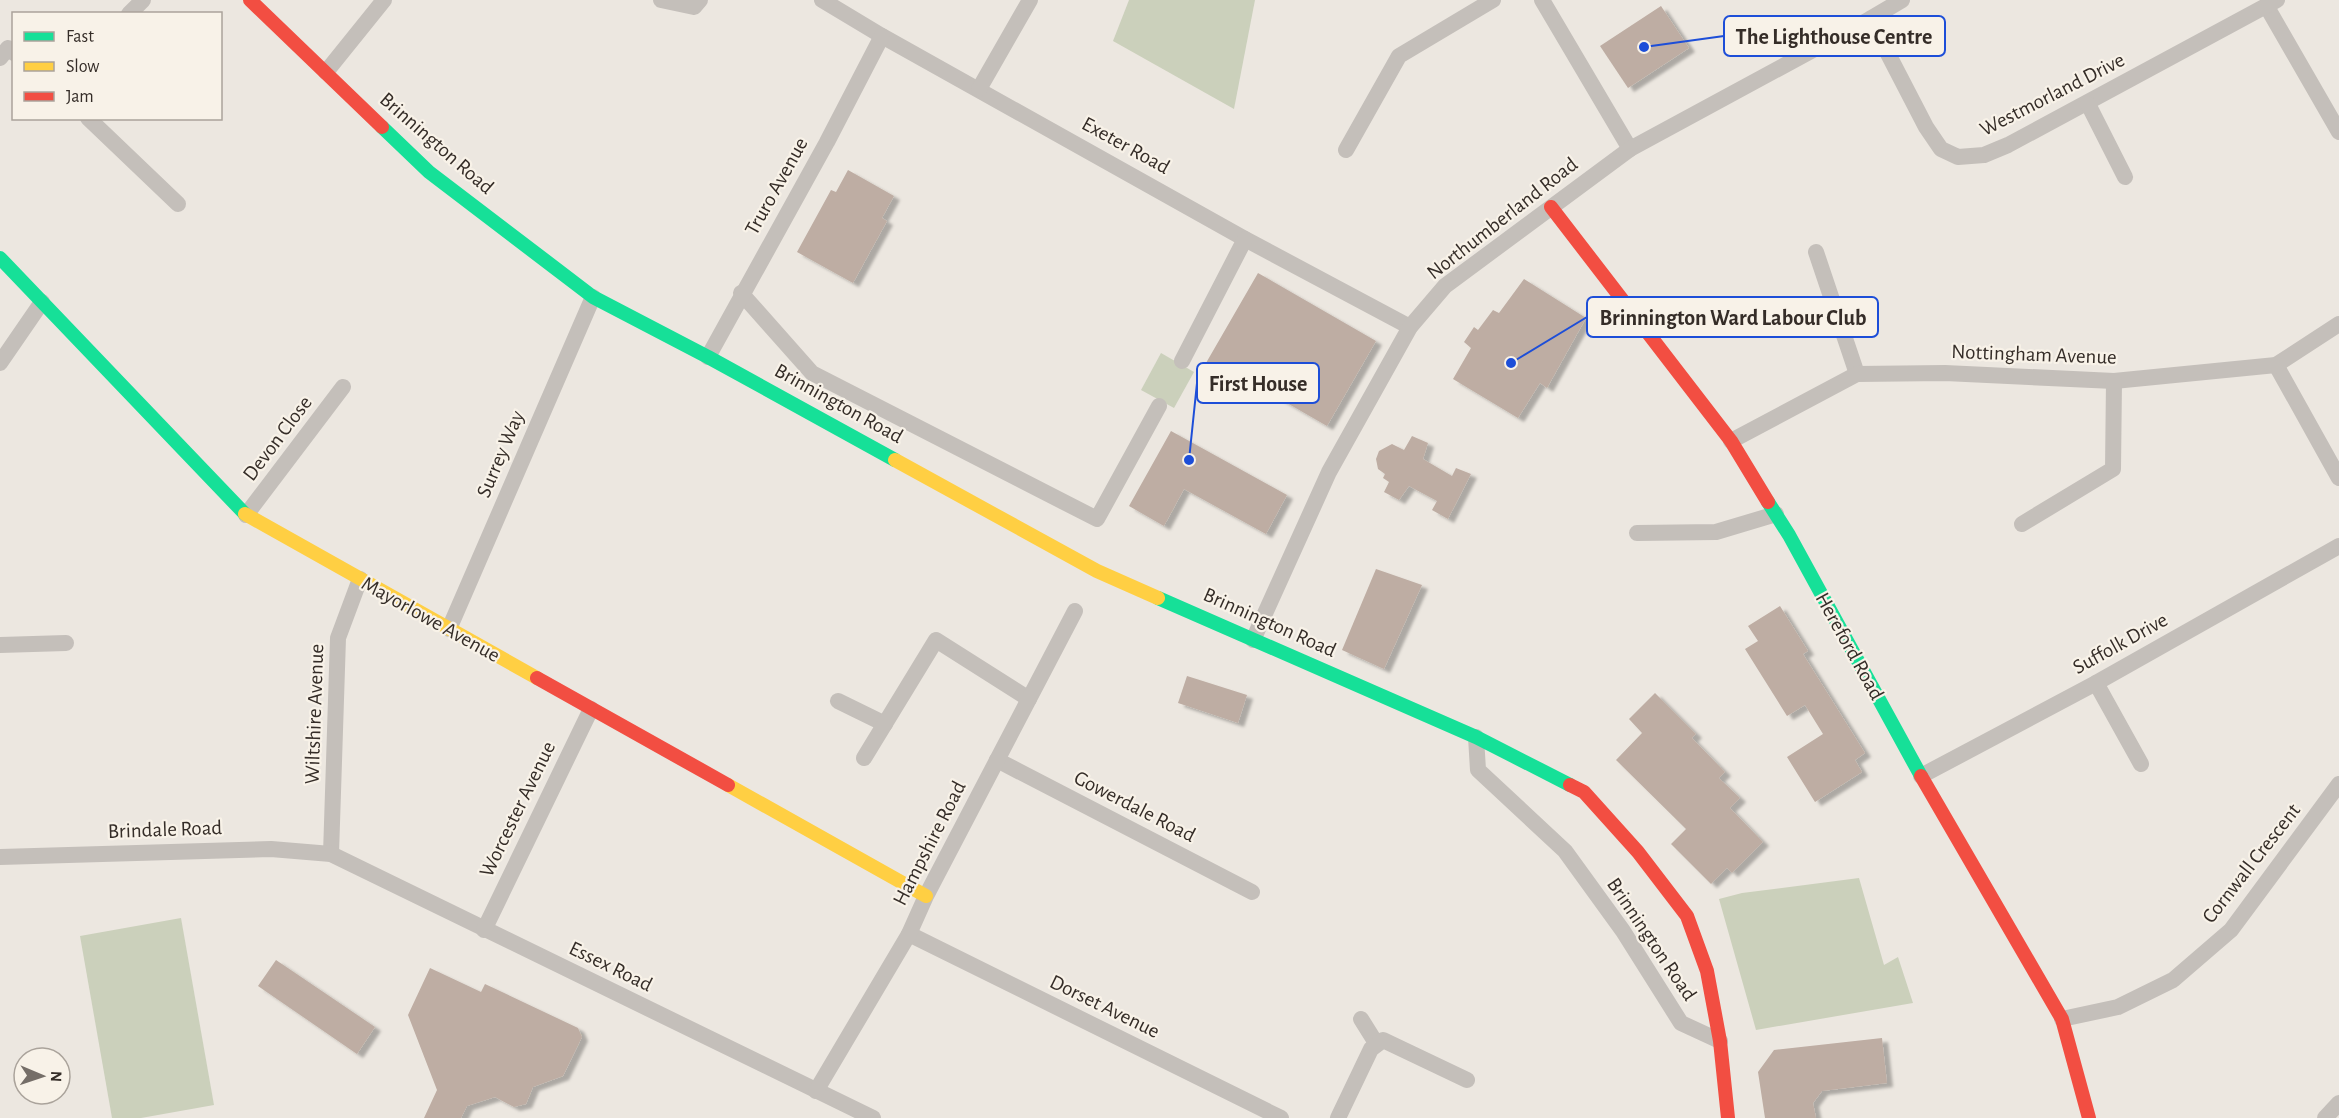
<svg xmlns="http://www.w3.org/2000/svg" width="2339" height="1118" font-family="'Alegreya Sans',sans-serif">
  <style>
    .green { fill: #cbd0bb }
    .building { fill: #beada3; filter: url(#shadow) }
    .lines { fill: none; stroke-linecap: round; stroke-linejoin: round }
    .street { stroke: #c4bfba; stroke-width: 16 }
    .fast { stroke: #16e098; stroke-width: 14 }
    .slow { stroke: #ffcf43; stroke-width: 14 }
    .jam { stroke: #f24e42; stroke-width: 14 }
    .labels { text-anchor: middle; stroke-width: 4.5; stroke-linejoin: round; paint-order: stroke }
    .street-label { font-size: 21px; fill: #352d28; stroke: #f8f2e8 }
    .leader { fill: none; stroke: #1d4ed8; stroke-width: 2 }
    .callout-dot { fill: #1d4ed8; stroke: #f8f2e8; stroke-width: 2 }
    .callout { fill: #f8f2e8; stroke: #1d4ed8; stroke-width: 2 }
    .callout-label { font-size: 22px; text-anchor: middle; font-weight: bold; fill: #352d28 }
  </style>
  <defs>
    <filter id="shadow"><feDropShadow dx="6" dy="4" stdDeviation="1.5" flood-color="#0004"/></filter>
  </defs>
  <rect width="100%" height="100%" fill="#ece7e0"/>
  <!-- green -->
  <g class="green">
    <path d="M 1129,0 L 1255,0 L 1234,109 L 1113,41 Z"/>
    <path d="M 1161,353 L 1194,372 L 1174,408 L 1141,390 Z"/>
    <path d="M 1859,878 L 1884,965 L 1898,957 L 1913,1003 L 1756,1030 L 1719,899 L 1742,893 Z"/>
    <path d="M 181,918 L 214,1105 L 141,1118 L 112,1118 L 80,936 Z"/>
  </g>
  <!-- building -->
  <g class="building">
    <path d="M 1661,6 L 1689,48 L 1628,88 L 1600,46 Z"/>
    <path d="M 848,170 L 894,196 L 882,218 L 887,221 L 853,283 L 797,252 L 831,190 L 836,192 Z"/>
    <path d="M 1258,273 L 1376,341 L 1327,426 L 1247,380 L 1244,385 L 1206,363 Z"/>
    <path d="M 1524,279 L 1586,318 L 1547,388 L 1540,383 L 1518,418 L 1453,379 L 1471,348 L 1464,342 L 1474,327 L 1478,330 L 1493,310 L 1499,313 Z"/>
    <path d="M 1171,431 L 1287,495 L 1266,534 L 1184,489 L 1164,526 L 1129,506 Z"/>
    <path d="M 1412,436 L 1428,443 L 1423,459 L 1452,476 L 1456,468 L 1471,474 L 1448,519 L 1432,510 L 1437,501 L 1409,486 L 1399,500 L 1384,492 L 1389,482 L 1383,478 L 1385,474 L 1378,469 L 1376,459 L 1379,451 L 1392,444 L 1404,450 Z"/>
    <path d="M 1376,569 L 1422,585 L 1384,669 L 1342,650 Z"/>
    <path d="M 1780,606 L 1808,651 L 1803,654 L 1865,753 L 1855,760 L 1862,772 L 1815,802 L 1787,757 L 1823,734 L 1805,705 L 1787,716 L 1745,649 L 1758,641 L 1748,626 Z"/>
    <path d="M 1187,676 L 1247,695 L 1238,723 L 1178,703 Z"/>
    <path d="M 1655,693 L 1696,734 L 1692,738 L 1725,772 L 1719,778 L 1740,798 L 1730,808 L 1763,842 L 1732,873 L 1727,868 L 1711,884 L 1671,844 L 1686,829 L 1616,760 L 1642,733 L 1629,719 Z"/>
    <path d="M 276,960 L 375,1027 L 357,1054 L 258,986 Z"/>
    <path d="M 430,968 L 481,992 L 485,984 L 578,1028 L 582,1037 L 563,1076 L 533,1087 L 526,1104 L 514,1107 L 495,1097 L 467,1106 L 461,1118 L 424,1118 L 437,1090 L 408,1015 Z"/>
    <path d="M 1882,1038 L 1887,1083 L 1822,1091 L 1813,1103 L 1816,1118 L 1765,1118 L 1758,1072 L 1774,1050 Z"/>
  </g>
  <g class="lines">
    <!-- street -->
    <g class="street">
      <path d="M 661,0 L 694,7 L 700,0"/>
      <path d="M 822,0 L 882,36 L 1245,239 L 1410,327"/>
      <path d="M 1542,0 L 1630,149"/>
      <path d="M 2267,7 L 2339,132"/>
      <path d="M 129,14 L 143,0"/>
      <path d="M 1870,19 L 1926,127 L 1941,149 L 1958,157 L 1984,155 L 2008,145 L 2277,0"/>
      <path d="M 0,58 L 8,48 L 14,53"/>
      <path d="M 326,72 L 384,0"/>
      <path d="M 979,89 L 1030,0"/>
      <path d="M 2088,104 L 2125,177"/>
      <path d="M 88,118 L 178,204"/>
      <path d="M 1346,150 L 1399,56 L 1493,0"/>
      <path d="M 1816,252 L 1857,374"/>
      <path d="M 741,293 L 812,373 L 1097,519 L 1159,406"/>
      <path d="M 708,357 L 827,142 L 882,36"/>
      <path d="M 1182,361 L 1245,239"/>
      <path d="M 0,363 L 42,302"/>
      <path d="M 2276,365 L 2339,478"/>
      <path d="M 1731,441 L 1857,374 L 1945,373 L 2114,381 L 2276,365 L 2339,324"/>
      <path d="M 246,515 L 343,387"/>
      <path d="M 2022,524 L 2113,469 L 2114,381"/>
      <path d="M 1637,533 L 1716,532 L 1776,514"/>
      <path d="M 449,629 L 593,297"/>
      <path d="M 1253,640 L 1329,472 L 1410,327 L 1445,286 L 1630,149 L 1870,19 L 1902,0"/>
      <path d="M 0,645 L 66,643"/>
      <path d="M 2096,683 L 2141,764"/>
      <path d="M 838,701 L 885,724"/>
      <path d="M 1476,737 L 1478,770 L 1565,851 L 1623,931 L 1681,1023 L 1720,1041"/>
      <path d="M 864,758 L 936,640 L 1029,699"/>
      <path d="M 997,760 L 1252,892"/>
      <path d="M 1921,776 L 2096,683 L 2339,546"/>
      <path d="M 331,854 L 338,638 L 360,579"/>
      <path d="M 0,857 L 271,849 L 331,854 L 873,1118"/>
      <path d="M 484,930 L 591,709"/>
      <path d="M 909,934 L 1281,1118"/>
      <path d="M 1361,1019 L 1376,1043"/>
      <path d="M 2062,1019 L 2118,1007 L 2173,980 L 2231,930 L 2339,784"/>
      <path d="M 816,1091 L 909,934 L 926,896 L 1075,611"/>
      <path d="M 1338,1118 L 1371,1049 L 1383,1040 L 1467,1080"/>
      <path d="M 2325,1118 L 2339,1103"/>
    </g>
    <!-- fast -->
    <g class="fast">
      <path d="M 382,127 L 429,172 L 593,297 L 708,357 L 895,460"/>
      <path d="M 0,258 L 245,514"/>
      <path d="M 1768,502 L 1789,535 L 1921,776"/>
      <path d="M 1158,598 L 1476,737 L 1570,785"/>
    </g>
    <!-- slow -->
    <g class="slow">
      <path d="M 895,460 L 1097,571 L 1158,598"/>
      <path d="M 245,514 L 537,678"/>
      <path d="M 728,785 L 926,896"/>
    </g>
    <!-- jam -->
    <g class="jam">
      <path d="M 250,0 L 382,127"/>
      <path d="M 1551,207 L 1731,441 L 1768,502"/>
      <path d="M 537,678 L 728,785"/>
      <path d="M 1921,776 L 2062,1019 L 2089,1118"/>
      <path d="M 1570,785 L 1584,792 L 1638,852 L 1687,916 L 1707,971 L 1720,1041 L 1728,1118"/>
    </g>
  </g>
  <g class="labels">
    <!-- street labels -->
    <g class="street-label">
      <text transform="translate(2052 94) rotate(-27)" y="7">Westmorland Drive</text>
      <text transform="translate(437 143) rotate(41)" y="7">Brinnington Road</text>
      <text transform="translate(1126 145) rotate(29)" y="7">Exeter Road</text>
      <text transform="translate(776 186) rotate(-61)" y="7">Truro Avenue</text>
      <text transform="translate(1502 218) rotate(-38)" y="7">Northumberland Road</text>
      <text transform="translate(2034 354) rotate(2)" y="7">Nottingham Avenue</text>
      <text transform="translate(839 403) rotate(29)" y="7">Brinnington Road</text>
      <text transform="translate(277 438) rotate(-53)" y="7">Devon Close</text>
      <text transform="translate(500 454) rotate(-67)" y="7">Surrey Way</text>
      <text transform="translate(431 619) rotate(29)" y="7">Mayorlowe Avenue</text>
      <text transform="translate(1270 622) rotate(24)" y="7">Brinnington Road</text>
      <text transform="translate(2120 643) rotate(-29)" y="7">Suffolk Drive</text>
      <text transform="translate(1850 646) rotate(61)" y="7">Hereford Road</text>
      <text transform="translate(314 714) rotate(-88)" y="7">Wiltshire Avenue</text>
      <text transform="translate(1135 806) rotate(27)" y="7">Gowerdale Road</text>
      <text transform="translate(517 809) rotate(-64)" y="7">Worcester Avenue</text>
      <text transform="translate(165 829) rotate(-2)" y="7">Brindale Road</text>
      <text transform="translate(929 843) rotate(-63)" y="7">Hampshire Road</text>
      <text transform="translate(2251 863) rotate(-52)" y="7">Cornwall Crescent</text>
      <text transform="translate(1652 939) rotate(56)" y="7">Brinnington Road</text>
      <text transform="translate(611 966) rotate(26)" y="7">Essex Road</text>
      <text transform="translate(1105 1006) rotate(26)" y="7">Dorset Avenue</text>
    </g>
  </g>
  <!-- callouts -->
  <path class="leader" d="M1644 47L1724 36M1511 363L1587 317M1189 460L1197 383"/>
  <g class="callout-dot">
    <circle cx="1644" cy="47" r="6"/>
    <circle cx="1511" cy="363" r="6"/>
    <circle cx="1189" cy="460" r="6"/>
  </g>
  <g class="callout">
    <rect x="1724" y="16" width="221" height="40" rx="6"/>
    <rect x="1587" y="297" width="291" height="40" rx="6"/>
    <rect x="1197" y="363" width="122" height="40" rx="6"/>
  </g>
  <g class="callout-label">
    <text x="1834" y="44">The Lighthouse Centre</text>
    <text x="1733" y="325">Brinnington Ward Labour Club</text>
    <text x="1258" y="391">First House</text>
  </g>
  <!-- legend -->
  <rect x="12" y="12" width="210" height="108" fill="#f8f2e8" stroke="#aaa39b" stroke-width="1.5"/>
  <rect x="24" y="32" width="30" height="9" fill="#16e098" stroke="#aaa39b" stroke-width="1.5"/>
  <text x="66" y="42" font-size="18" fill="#352d28">Fast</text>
  <rect x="24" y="62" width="30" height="9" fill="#ffcf43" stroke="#aaa39b" stroke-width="1.5"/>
  <text x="66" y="72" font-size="18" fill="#352d28">Slow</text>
  <rect x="24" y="92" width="30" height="9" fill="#f24e42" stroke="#aaa39b" stroke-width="1.5"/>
  <text x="66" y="102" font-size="18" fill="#352d28">Jam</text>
  <!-- north arrow -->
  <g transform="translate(42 1076) rotate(92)"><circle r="28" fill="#f8f2e8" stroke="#aaa39b" stroke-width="1.5"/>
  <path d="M0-4.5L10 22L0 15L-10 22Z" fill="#756e68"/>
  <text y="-9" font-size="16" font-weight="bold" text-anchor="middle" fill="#352d28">N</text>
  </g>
</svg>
